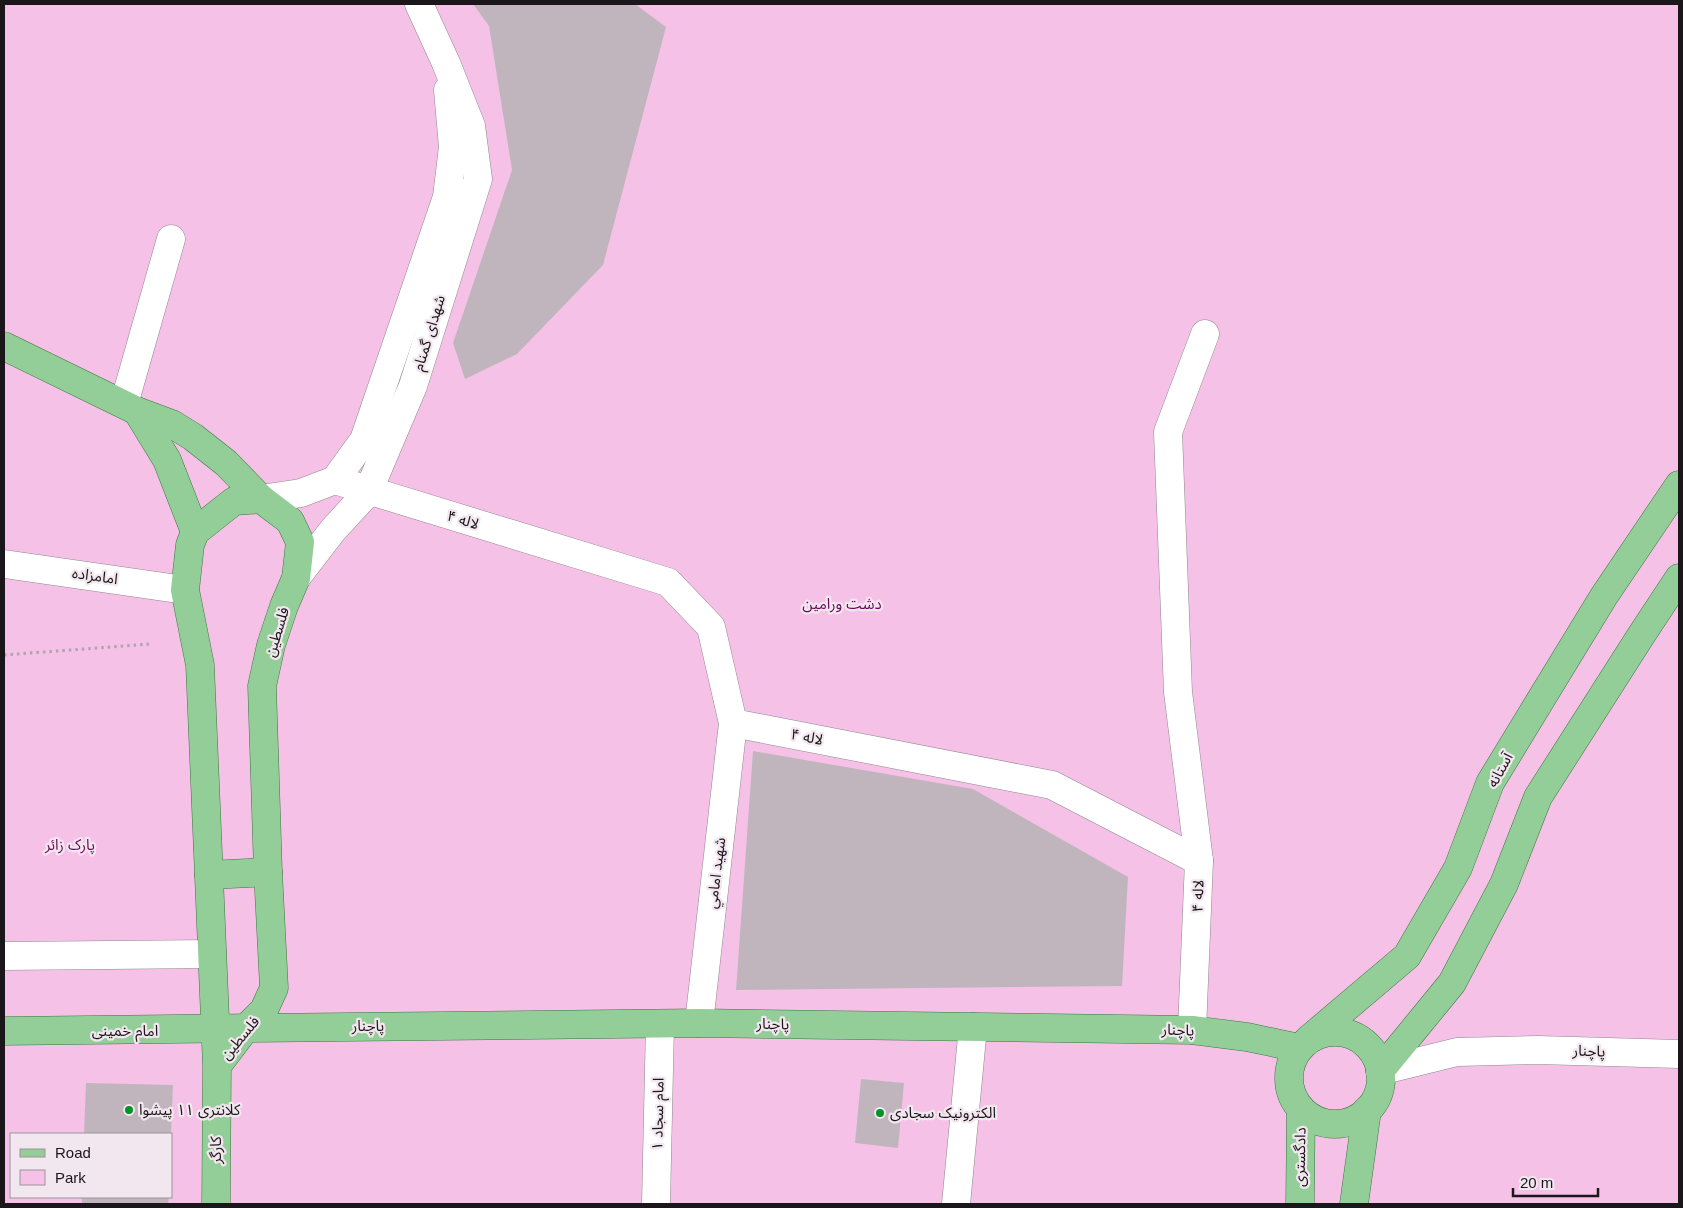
<svg xmlns="http://www.w3.org/2000/svg" width="1683" height="1208" font-family="Helvetica,'Noto Sans Arabic',sans-serif">
  <style>
    .green { fill: #f6c1e7; fill-rule: evenodd }
    .building { fill: #c1b5bd }
    .lines { fill: none; stroke-linecap: round; stroke-linejoin: round }
    .minor-casing { stroke: #91868d; stroke-width: 29 }
    .major-casing { stroke: #3a773f; stroke-width: 29 }
    .path { stroke: #aea4ab; stroke-width: 3; stroke-dasharray: 2.5 4; stroke-linecap: butt }
    .minor { stroke: #fff; stroke-width: 28 }
    .major { stroke: #93cd98; stroke-width: 28 }
    .poi-dot { fill: #009328; stroke: #f3e7ef; stroke-width: 2 }
    .labels { text-anchor: middle; stroke-width: 4.5; stroke-linejoin: round; paint-order: stroke }
    .street-label { font-size: 15px; fill: #1a1619; stroke: #f3e7ef }
    .park-label { font-size: 15px; fill: #6b065a; stroke: #f3e7ef }
    .poi-label { font-size: 15px; fill: #1a1619; stroke: #f3e7ef; text-anchor: start }
  </style>
  <rect width="100%" height="100%" fill="#f3e7ef"/>
  <!-- green -->
  <path class="green" d="M 4,4 L 1679,4 L 1679,1204 L 4,1204 ZM 11,1134 L 171,1134 L 171,1197 L 11,1197 Z"/>
  <!-- building -->
  <g class="building">
    <path d="M 473,4 L 635,4 L 666,27 L 603,265 L 517,354 L 465,379 L 453,343 L 512,170 L 489,26 Z"/>
    <path d="M 753,751 L 973,789 L 1128,877 L 1122,986 L 736,990 Z"/>
    <path d="M 861,1079 L 904,1083 L 898,1148 L 855,1143 Z"/>
    <path d="M 86,1083 L 173,1085 L 171,1134 L 84,1134 Z"/>
    <path d="M 82,1197 L 169,1197 L 168,1204 L 82,1204 Z"/>
  </g>
  <g class="lines">
    <defs>
      <g id="minor">
        <path d="M 124,404 L 171,239"/>
        <path d="M 335,480 L 668,582 L 711,627 L 733,723 L 1052,785 L 1199,861 L 1192,1030"/>
        <path d="M 261,499 L 301,493 L 335,480 L 364,440 L 447,197 L 453,147 L 448,90"/>
        <path d="M 4,564 L 185,590"/>
        <path d="M 296,578 L 333,530 L 368,492 L 413,386 L 478,179 L 471,126 L 446,63 L 419,4"/>
        <path d="M 1199,861 L 1178,692 L 1168,432 L 1205,334"/>
        <path d="M 4,956 L 212,954"/>
        <path d="M 699,1023 L 733,723"/>
        <path d="M 1380,1071 L 1457,1052 L 1538,1050 L 1679,1054"/>
        <path d="M 656,1204 L 660,1024"/>
        <path d="M 956,1204 L 973,1027"/>
      </g>
      <g id="major">
        <path d="M 4,346 L 137,411 L 172,424 L 193,437 L 226,463 L 261,499"/>
        <path d="M 137,411 L 167,460 L 195,532"/>
        <path d="M 209,875 L 268,872"/>
        <path d="M 4,1031 L 699,1023 L 1192,1030 L 1247,1037 L 1299,1048"/>
        <circle cx="1335" cy="1078" r="46"/>
        <path d="M 1309,1039 L 1407,956 L 1458,868 L 1490,783 L 1604,596 L 1679,485"/>
        <path d="M 1380,1071 L 1452,983 L 1504,884 L 1538,797 L 1642,634 L 1679,578"/>
        <path d="M 216,1204 L 217,1066 L 200,665 L 185,590 L 190,545 L 195,532 L 234,501 L 261,499 L 290,521 L 300,542 L 296,578 L 284,606 L 271,645 L 262,686 L 268,872 L 274,988 L 264,1010 L 245,1029 L 217,1066"/>
        <path d="M 1300,1204 L 1301,1109"/>
        <path d="M 1354,1204 L 1367,1110"/>
      </g>
    </defs>
    <!-- minor casing -->
    <use href="#minor" class="minor-casing"/>
    <!-- major casing -->
    <use href="#major" class="major-casing"/>
    <!-- path -->
    <path class="path" d="M 4,655 L 150,644"/>
    <!-- minor -->
    <use href="#minor" class="minor"/>
    <!-- major -->
    <use href="#major" class="major"/>
  </g>
  <!-- markers -->
  <g class="poi-dot">
    <circle cx="129" cy="1110" r="5"/>
    <circle cx="880" cy="1113" r="5"/>
  </g>
  <g class="labels">
    <!-- street labels -->
    <g class="street-label">
      <text transform="translate(429 333) rotate(-73)" y="5">شهدای گمنام</text>
      <text transform="translate(463 520) rotate(17)" y="5">لاله ۴</text>
      <text transform="translate(95 576) rotate(8)" y="5">امامزاده</text>
      <text transform="translate(277 632) rotate(-73)" y="5">فلسطین</text>
      <text transform="translate(807 737) rotate(11)" y="5">لاله ۴</text>
      <text transform="translate(1500 770) rotate(-61)" y="5">آستانه</text>
      <text transform="translate(716 873) rotate(-83)" y="5">شهيد امامي</text>
      <text transform="translate(1198 896) rotate(-88)" y="5">لاله ۴</text>
      <text transform="translate(773 1024) rotate(1)" y="5">پاچنار</text>
      <text x="368" y="1031">پاچنار</text>
      <text transform="translate(1178 1030) rotate(2)" y="5">پاچنار</text>
      <text x="125" y="1036">امام خمینی</text>
      <text transform="translate(240 1038) rotate(-50)" y="5">فلسطین</text>
      <text transform="translate(1589 1051) rotate(2)" y="5">پاچنار</text>
      <text transform="translate(658 1114) rotate(-89)" y="5">امام سجاد ۱</text>
      <text transform="translate(216 1150) rotate(-90)" y="5">کارگر</text>
      <text transform="translate(1300 1157) rotate(-89)" y="5">دادگستری</text>
    </g>
    <!-- park labels -->
    <g class="park-label">
      <text x="842" y="609">دشت ورامین</text>
      <text x="70" y="850">پارک زائر</text>
    </g>
    <!-- poi labels -->
    <g class="poi-label">
      <text x="139" y="1115">کلانتری ۱۱ پیشوا</text>
      <text x="890" y="1118">الکترونیک سجادی</text>
    </g>
  </g>
  <!-- border -->
  <rect width="1683" height="1208" fill="none" stroke="#1a1619" stroke-width="10"/>
  <!-- legend -->
  <rect x="10" y="1133" width="162" height="65" fill="#f3e7ef" stroke="#9c9399"/>
  <rect x="20" y="1149" width="25" height="8" fill="#93cd98" stroke="#9c9399"/>
  <text x="55" y="1158" font-size="15" fill="#1a1619">Road</text>
  <rect x="20" y="1170" width="25" height="15" fill="#f6c1e7" stroke="#9c9399"/>
  <text x="55" y="1183" font-size="15" fill="#1a1619">Park</text>
  <!-- scale -->
  <path d="M1513 1188v8h85v-8" fill="none" stroke="#1a1619" stroke-width="2.5"/>
  <text x="1520" y="1188" font-size="15" fill="#1a1619" stroke="#f3e7ef" stroke-width="4" paint-order="stroke">20 m</text>
</svg>
